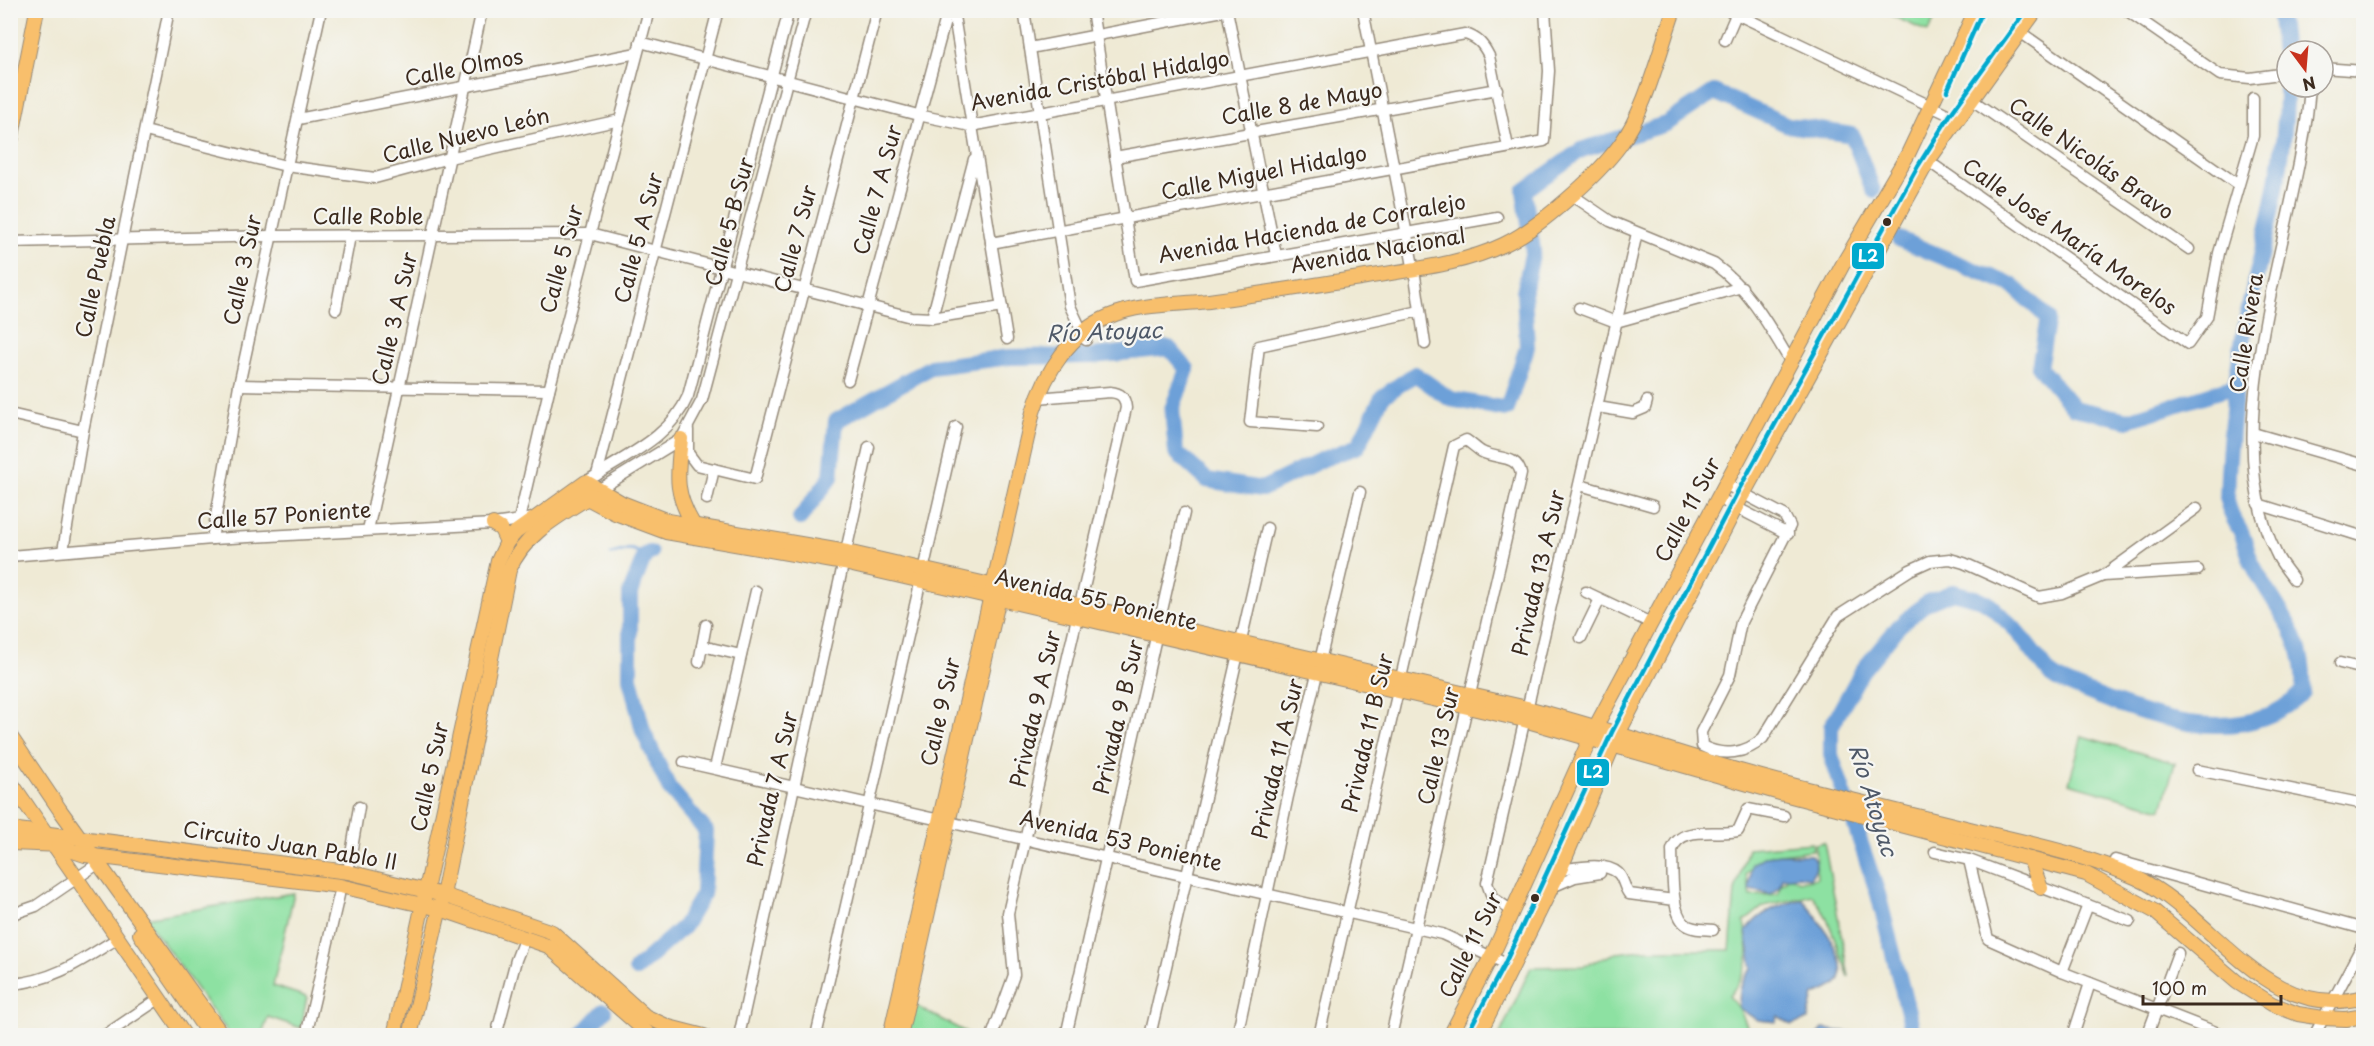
<svg xmlns="http://www.w3.org/2000/svg" width="2374" height="1046" font-family="'Playpen Sans',sans-serif">
  <style>
    .green { fill: #8de1a2; stroke: #648660; stroke-width: 1.5 }
    .water { fill: #6da0d8; stroke: #54657b; stroke-width: 1.5 }
    .lines { fill: none; stroke-linecap: round; stroke-linejoin: round }
    .stream { stroke: #6da0d8; stroke-width: 3 }
    .river { stroke: #6da0d8; stroke-width: 16 }
    .minor-casing { stroke: #958a7a; stroke-width: 13 }
    .major-casing { stroke: #958a7a; stroke-width: 16 }
    .minor { stroke: #fff; stroke-width: 10 }
    .major { stroke: #f8bf6c; stroke-width: 14 }
    .bus-1-casing { stroke: #f6f6f2; stroke-width: 9 }
    .bus-1 { stroke: #00a9ce; stroke-width: 4.5 }
    .bus-dot { fill: #3b2a1e; stroke: #f6f6f2; stroke-width: 2 }
    .labels { text-anchor: middle; stroke-width: 4.5; stroke-linejoin: round; paint-order: stroke }
    .street-label { font-size: 21px; fill: #3b2a1e; stroke: #f6f6f2 }
    .water-label { font-size: 22px; font-style: italic; fill: #4f5968; stroke: #f6f6f2 }
    .line-badge { stroke: #f6f6f2; stroke-width: 2 }
    .badge-label { font-size: 16px; text-anchor: middle; font-weight: bold; fill: #fff }
  </style>
  <rect width="100%" height="100%" fill="#f6f6f2"/>
  <filter id="ink" filterUnits="userSpaceOnUse"><feTurbulence type="fractalNoise" baseFrequency=".0167" numOctaves="2"/><feDisplacementMap in="SourceGraphic" scale="12" xChannelSelector="R" yChannelSelector="G"/><feConvolveMatrix kernelMatrix="1 2 1 2 8 2 1 2 1" color-interpolation-filters="sRGB"/></filter>
  <filter id="wash" filterUnits="userSpaceOnUse"><feTurbulence type="fractalNoise" baseFrequency=".008" numOctaves="4" result="noise"/><feDisplacementMap in="SourceGraphic" scale="24" xChannelSelector="R" yChannelSelector="G"/><feGaussianBlur stdDeviation="1.35" result="paint"/><feColorMatrix in="noise" values="0 0 0 0 0 0 0 0 0 0 0 0 0 0 0 0 0 1.4 0 .05"/><feComposite in="paint" operator="in"/></filter>
  <g filter="url(#wash)">
    <rect width="100%" height="100%" fill="#efead5"/>
    <!-- green -->
    <g class="green">
      <path d="M 1881,11 L 1939,10 L 1939,11 L 1928,32 Z"/>
      <path d="M 2082,736 L 2175,763 L 2162,809 L 2069,783 Z"/>
      <path d="M 1824,842 L 1849,977 L 1827,918 L 1813,895 L 1764,906 L 1744,922 C 1750,957 1752,967 1729,996 L 1739,1008 L 1751,1035 L 1499,1036 L 1531,967 L 1583,966 L 1616,953 L 1644,950 L 1730,950 L 1735,891 L 1748,848 L 1812,843 L 1813,850 L 1765,856 L 1746,874 L 1751,896 L 1778,894 L 1780,886 L 1789,877 L 1801,881 L 1817,878 L 1815,844 Z"/>
      <path d="M 294,893 L 273,986 L 307,997 L 301,1028 L 268,1017 L 262,1035 L 230,1035 L 145,918 Z"/>
      <path d="M 910,1003 L 971,1035 L 902,1036 Z"/>
    </g>
    <!-- water -->
    <g class="water">
      <path d="M 1781,854 L 1811,855 C 1819,864 1816,870 1810,878 L 1799,876 L 1782,878 L 1780,886 L 1771,894 L 1749,890 L 1752,864 L 1765,856 Z"/>
      <path d="M 1803,899 C 1815,915 1853,962 1838,982 C 1833,989 1821,992 1814,995 L 1808,1020 L 1791,1025 L 1778,1016 L 1776,1022 L 1757,1020 L 1739,1008 C 1739,993 1740,980 1752,969 L 1746,931 C 1760,911 1780,905 1803,899 Z"/>
      <path d="M 1823,1029 L 1857,1033 L 1857,1035 L 1818,1035 Z"/>
    </g>
    <g class="lines">
      <!-- stream -->
      <path class="stream" d="M 611,554 L 630,549 L 645,555"/>
      <!-- river -->
      <g class="river">
        <path d="M 1899,239 L 2013,286 L 2048,318 L 2039,367 L 2074,408 L 2128,420 L 2235,386"/>
        <path d="M 800,518 L 831,477 L 836,421 L 931,367 L 1010,357 L 1092,356 L 1169,348 L 1187,369 L 1172,409 L 1176,452 L 1207,480 L 1262,489 L 1323,459 L 1358,446 L 1382,397 L 1415,374 L 1450,399 L 1507,409 L 1527,347 L 1524,292 L 1533,250 L 1524,191 L 1581,150 L 1666,124 L 1714,92 L 1788,125 L 1852,135 L 1873,190"/>
        <path d="M 636,969 L 684,926 L 703,894 L 706,831 L 669,788 L 643,731 L 630,678 L 630,593 L 645,555 L 650,553"/>
        <path d="M 581,1036 L 604,1011"/>
        <path d="M 1914,1036 L 1878,894 L 1831,755 L 1831,727 L 1862,671 L 1899,626 L 1926,603 L 1953,592 L 1982,600 L 1990,605 L 2014,628 L 2050,674 L 2059,680 C 2130,710 2237,758 2303,692 C 2307,636 2277,611 2254,567 C 2248,556 2246,543 2241,532 C 2234,520 2229,512 2227,499 C 2229,438 2235,377 2247,317 C 2263,242 2287,166 2286,88 C 2286,62 2282,36 2279,10"/>
      </g>
    </g>
  </g>
  <g filter="url(#ink)">
    <g class="lines">
      <defs>
        <g id="minor">
          <path d="M 953,10 L 1007,339"/>
          <path d="M 1024,10 L 1070,306 L 1086,340"/>
          <path d="M 1092,10 L 1135,281 L 1497,217"/>
          <path d="M 1227,10 L 1276,255"/>
          <path d="M 1363,10 L 1415,276 L 1425,344"/>
          <path d="M 1728,10 L 1958,119"/>
          <path d="M 2126,10 L 2220,75 L 2250,78 L 2287,73"/>
          <path d="M 2020,32 L 2237,184"/>
          <path d="M 1725,40 L 1738,10"/>
          <path d="M 640,42 L 918,115 L 971,126 L 1465,34 C 1478,38 1483,44 1489,56 L 1508,147"/>
          <path d="M 1030,48 L 1228,10"/>
          <path d="M 2323,68 L 2364,71"/>
          <path d="M 1972,100 L 2189,249"/>
          <path d="M 298,119 L 637,53"/>
          <path d="M 145,131 L 286,166 L 375,178 L 449,158 L 620,120"/>
          <path d="M 1115,157 L 1497,89"/>
          <path d="M 1928,161 L 2188,344 L 2207,317 L 2219,253 L 2253,136 L 2253,98"/>
          <path d="M 1572,195 L 1610,221 L 1714,264 C 1749,289 1768,324 1790,361"/>
          <path d="M 10,242 L 270,236 L 590,234 L 911,317 L 932,318 L 1002,307"/>
          <path d="M 991,243 L 1544,141 L 1549,71 L 1545,10"/>
          <path d="M 1579,308 L 1616,322 L 1742,287"/>
          <path d="M 336,309 L 350,236"/>
          <path d="M 932,318 L 974,159"/>
          <path d="M 848,380 L 948,10"/>
          <path d="M 239,385 L 549,390"/>
          <path d="M 1598,407 L 1633,413 L 1645,408 L 1647,401"/>
          <path d="M 10,414 L 83,431"/>
          <path d="M 1317,427 L 1250,422 L 1259,346 L 1420,311"/>
          <path d="M 688,430 L 688,453 L 697,465 L 755,479 L 877,10"/>
          <path d="M 2253,433 L 2364,465"/>
          <path d="M 597,475 L 718,10"/>
          <path d="M 586,482 C 623,456 669,440 688,396 L 789,10"/>
          <path d="M 1725,484 L 1784,515 L 1790,526 L 1741,622 L 1730,675 L 1701,732 L 1702,746 C 1723,757 1746,754 1763,738 L 1838,616 L 1910,570 L 1930,561 L 1950,559 L 1964,563 L 2039,597 L 2062,593 L 2103,576 L 2198,570"/>
          <path d="M 1580,485 L 1653,506"/>
          <path d="M 598,490 L 681,439 L 702,400 L 806,10"/>
          <path d="M 1718,498 L 1788,534"/>
          <path d="M 707,499 L 714,469"/>
          <path d="M 2258,504 L 2364,537"/>
          <path d="M 519,520 L 549,390 L 649,10"/>
          <path d="M 368,530 L 482,10"/>
          <path d="M 212,539 L 239,385 L 321,10"/>
          <path d="M 63,551 L 83,431 L 169,10"/>
          <path d="M 10,556 L 212,539 L 493,524 L 534,518"/>
          <path d="M 2103,576 L 2197,508"/>
          <path d="M 2294,580 C 2288,571 2280,563 2276,553 C 2211,424 2300,225 2310,87"/>
          <path d="M 1586,592 L 1651,623"/>
          <path d="M 1581,638 L 1600,599"/>
          <path d="M 702,646 L 741,655"/>
          <path d="M 699,662 L 706,625"/>
          <path d="M 2340,663 L 2364,669"/>
          <path d="M 684,762 L 1442,934 L 1513,967"/>
          <path d="M 715,768 L 756,591"/>
          <path d="M 2197,770 L 2364,804"/>
          <path d="M 1935,852 L 1969,860 L 2130,921"/>
          <path d="M 1969,860 L 1988,939 L 2062,972 L 2226,1036"/>
          <path d="M 2115,860 L 2364,929"/>
          <path d="M 1560,870 C 1575,868 1605,861 1618,873 C 1624,879 1624,888 1629,894 L 1674,900"/>
          <path d="M 348,872 L 359,807"/>
          <path d="M 1552,887 L 1575,877 L 1600,873"/>
          <path d="M 1512,911 L 1492,897 L 1487,883 L 1637,233"/>
          <path d="M 10,915 L 36,906 L 99,863"/>
          <path d="M 1713,930 C 1704,929 1692,930 1685,924 C 1670,911 1673,868 1672,850 C 1680,824 1717,836 1738,831 L 1748,809 L 1784,816"/>
          <path d="M 2062,972 L 2088,905"/>
          <path d="M 10,984 C 52,982 84,959 118,938"/>
          <path d="M 104,1036 L 160,998"/>
          <path d="M 306,1036 L 339,895"/>
          <path d="M 496,1036 L 516,960 L 525,937"/>
          <path d="M 739,1036 L 869,447"/>
          <path d="M 816,1036 L 956,427"/>
          <path d="M 992,1036 L 1014,975 L 1008,913 L 1126,408 C 1125,397 1121,393 1110,392 L 1037,398"/>
          <path d="M 1066,1036 L 1184,513"/>
          <path d="M 1150,1036 L 1267,528"/>
          <path d="M 1237,1036 L 1288,796 L 1360,492"/>
          <path d="M 1319,1036 L 1454,446 L 1466,440 C 1472,444 1477,449 1482,452 C 1498,460 1517,454 1521,474 L 1391,1036"/>
          <path d="M 2073,1036 L 2090,983"/>
          <path d="M 2147,1036 L 2178,953"/>
          <path d="M 2314,1036 L 2364,942"/>
        </g>
        <g id="major">
          <path d="M 10,146 L 37,10"/>
          <path d="M 681,439 C 677,476 674,494 695,527"/>
          <path d="M 574,491 L 615,513 L 666,532 L 844,563 L 1524,720 L 1780,793 L 2086,874 L 2154,911 L 2237,982 L 2272,1004 L 2298,1014 L 2323,1018 L 2346,1019 L 2364,1016"/>
          <path d="M 493,524 L 501,529 L 507,542"/>
          <path d="M 10,736 L 60,810 L 223,1036"/>
          <path d="M 10,781 L 185,1036"/>
          <path d="M 10,829 L 348,872 L 443,895 L 552,932 L 645,1016 L 669,1027 L 704,1036"/>
          <path d="M 10,843 L 62,845"/>
          <path d="M 58,846 L 85,855 L 340,886 L 440,909 L 548,946 L 651,1036"/>
          <path d="M 2030,859 L 2041,888"/>
          <path d="M 140,934 L 210,1036"/>
          <path d="M 394,1036 L 498,561 L 507,542 L 516,532 L 586,482 L 622,503 L 668,521 L 847,552 L 1527,708 C 1618,731 1705,764 1796,786 C 1859,802 1922,817 1986,833 C 2037,845 2089,856 2137,878 C 2213,914 2266,1024 2364,997"/>
          <path d="M 410,1036 L 443,895 L 509,570 C 525,533 559,516 592,495"/>
          <path d="M 890,1036 L 1033,412 C 1045,372 1071,332 1110,316 C 1142,303 1176,305 1209,301 C 1261,294 1314,285 1366,277 C 1412,269 1461,265 1503,245 C 1538,229 1597,176 1620,145 C 1646,110 1659,52 1674,10"/>
          <path d="M 900,1036 L 1000,593"/>
          <path d="M 1450,1036 L 1496,947 L 1596,726 L 1843,264 L 1908,154 L 1976,10"/>
          <path d="M 1478,1036 L 1560,870 L 1618,734 L 1736,507 L 1928,161 L 2036,10"/>
        </g>
      </defs>
      <!-- minor casing -->
      <use href="#minor" class="minor-casing"/>
      <!-- major casing -->
      <use href="#major" class="major-casing"/>
      <!-- minor -->
      <use href="#minor" class="minor"/>
      <!-- major -->
      <use href="#major" class="major"/>
      <defs>
        <g id="bus-1">
          <path d="M 1947,91 L 1983,10"/>
          <path d="M 1466,1036 L 1505,963 L 1612,732 L 1738,491 L 1918,166 L 1950,115 L 2026,10"/>
        </g>
      </defs>
      <!-- bus-1 casing -->
      <use href="#bus-1" class="bus-1-casing"/>
      <!-- bus-1 -->
      <use href="#bus-1" class="bus-1"/>
    </g>
  </g>
  <!-- markers -->
  <g class="bus-dot">
    <circle cx="1887" cy="222" r="5"/>
    <circle cx="1535" cy="898" r="5"/>
  </g>
  <g class="labels">
    <!-- street labels -->
    <g class="street-label">
      <text transform="translate(464 68) rotate(-11)" y="7">Calle Olmos</text>
      <text transform="translate(1100 81) rotate(-10)" y="7">Avenida Cristóbal Hidalgo</text>
      <text transform="translate(1302 104) rotate(-10)" y="7">Calle 8 de Mayo</text>
      <text transform="translate(466 136) rotate(-14)" y="7">Calle Nuevo León</text>
      <text transform="translate(2091 159) rotate(35)" y="7">Calle Nicolás Bravo</text>
      <text transform="translate(1264 173) rotate(-11)" y="7">Calle Miguel Hidalgo</text>
      <text transform="translate(878 190) rotate(-75)" y="7">Calle 7 A Sur</text>
      <text x="368" y="224">Calle Roble</text>
      <text transform="translate(730 222) rotate(-75)" y="7">Calle 5 B Sur</text>
      <text transform="translate(1312 229) rotate(-10)" y="7">Avenida Hacienda de Corralejo</text>
      <text transform="translate(2069 237) rotate(35)" y="7">Calle José María Morelos</text>
      <text transform="translate(639 238) rotate(-75)" y="7">Calle 5 A Sur</text>
      <text transform="translate(796 239) rotate(-75)" y="7">Calle 7 Sur</text>
      <text transform="translate(1378 251) rotate(-10)" y="7">Avenida Nacional</text>
      <text transform="translate(562 259) rotate(-75)" y="7">Calle 5 Sur</text>
      <text transform="translate(243 270) rotate(-78)" y="7">Calle 3 Sur</text>
      <text transform="translate(96 277) rotate(-78)" y="7">Calle Puebla</text>
      <text transform="translate(395 319) rotate(-77)" y="7">Calle 3 A Sur</text>
      <text transform="translate(2247 333) rotate(-81)" y="7">Calle Rivera</text>
      <text transform="translate(1688 510) rotate(-62)" y="7">Calle 11 Sur</text>
      <text transform="translate(284 516) rotate(-4)" y="7">Calle 57 Poniente</text>
      <text transform="translate(1539 573) rotate(-77)" y="7">Privada 13 A Sur</text>
      <text transform="translate(1096 600) rotate(13)" y="7">Avenida 55 Poniente</text>
      <text transform="translate(1036 709) rotate(-77)" y="7">Privada 9 A Sur</text>
      <text transform="translate(941 712) rotate(-77)" y="7">Calle 9 Sur</text>
      <text transform="translate(1119 717) rotate(-77)" y="7">Privada 9 B Sur</text>
      <text transform="translate(1368 733) rotate(-77)" y="7">Privada 11 B Sur</text>
      <text transform="translate(1439 746) rotate(-77)" y="7">Calle 13 Sur</text>
      <text transform="translate(1278 759) rotate(-77)" y="7">Privada 11 A Sur</text>
      <text transform="translate(430 777) rotate(-78)" y="7">Calle 5 Sur</text>
      <text transform="translate(773 789) rotate(-77)" y="7">Privada 7 A Sur</text>
      <text transform="translate(1121 841) rotate(13)" y="7">Avenida 53 Poniente</text>
      <text transform="translate(290 846) rotate(9)" y="7">Circuito Juan Pablo II</text>
      <text transform="translate(1471 945) rotate(-64)" y="7">Calle 11 Sur</text>
    </g>
    <!-- water labels -->
    <g class="water-label">
      <text transform="translate(1104 332) rotate(-2)" y="8">Río Atoyac</text>
      <text transform="translate(1873 800) rotate(73)" y="8">Río Atoyac</text>
    </g>
  </g>
  <g class="line-badge">
    <rect x="1851" y="242" width="34" height="28" rx="6" fill="#00a9ce"/>
    <rect x="1576" y="758" width="34" height="29" rx="6" fill="#00a9ce"/>
  </g>
  <g class="badge-label">
    <text x="1868" y="262">L2</text>
    <text x="1593" y="778">L2</text>
  </g>
  <!-- margin -->
  <rect width="2374" height="1046" fill="none" stroke="#f6f6f2" stroke-width="36"/>
  <!-- north arrow -->
  <g transform="translate(2305 69) rotate(164)"><circle r="28" fill="#f6f6f2" stroke="#aba49d" stroke-width="1.5"/>
  <path d="M0-4.5L10 22L0 15L-10 22Z" fill="#c8321e"/>
  <text y="-9" font-size="16" font-weight="bold" text-anchor="middle" fill="#3b2a1e">N</text>
  </g>
  <!-- scale -->
  <path d="M2143 995v9h138v-9" fill="none" stroke="#3b2a1e" stroke-width="3"/>
  <text x="2152" y="995" font-size="18" fill="#3b2a1e" stroke="#f6f6f2" stroke-width="4.5" paint-order="stroke">100 m</text>
</svg>
